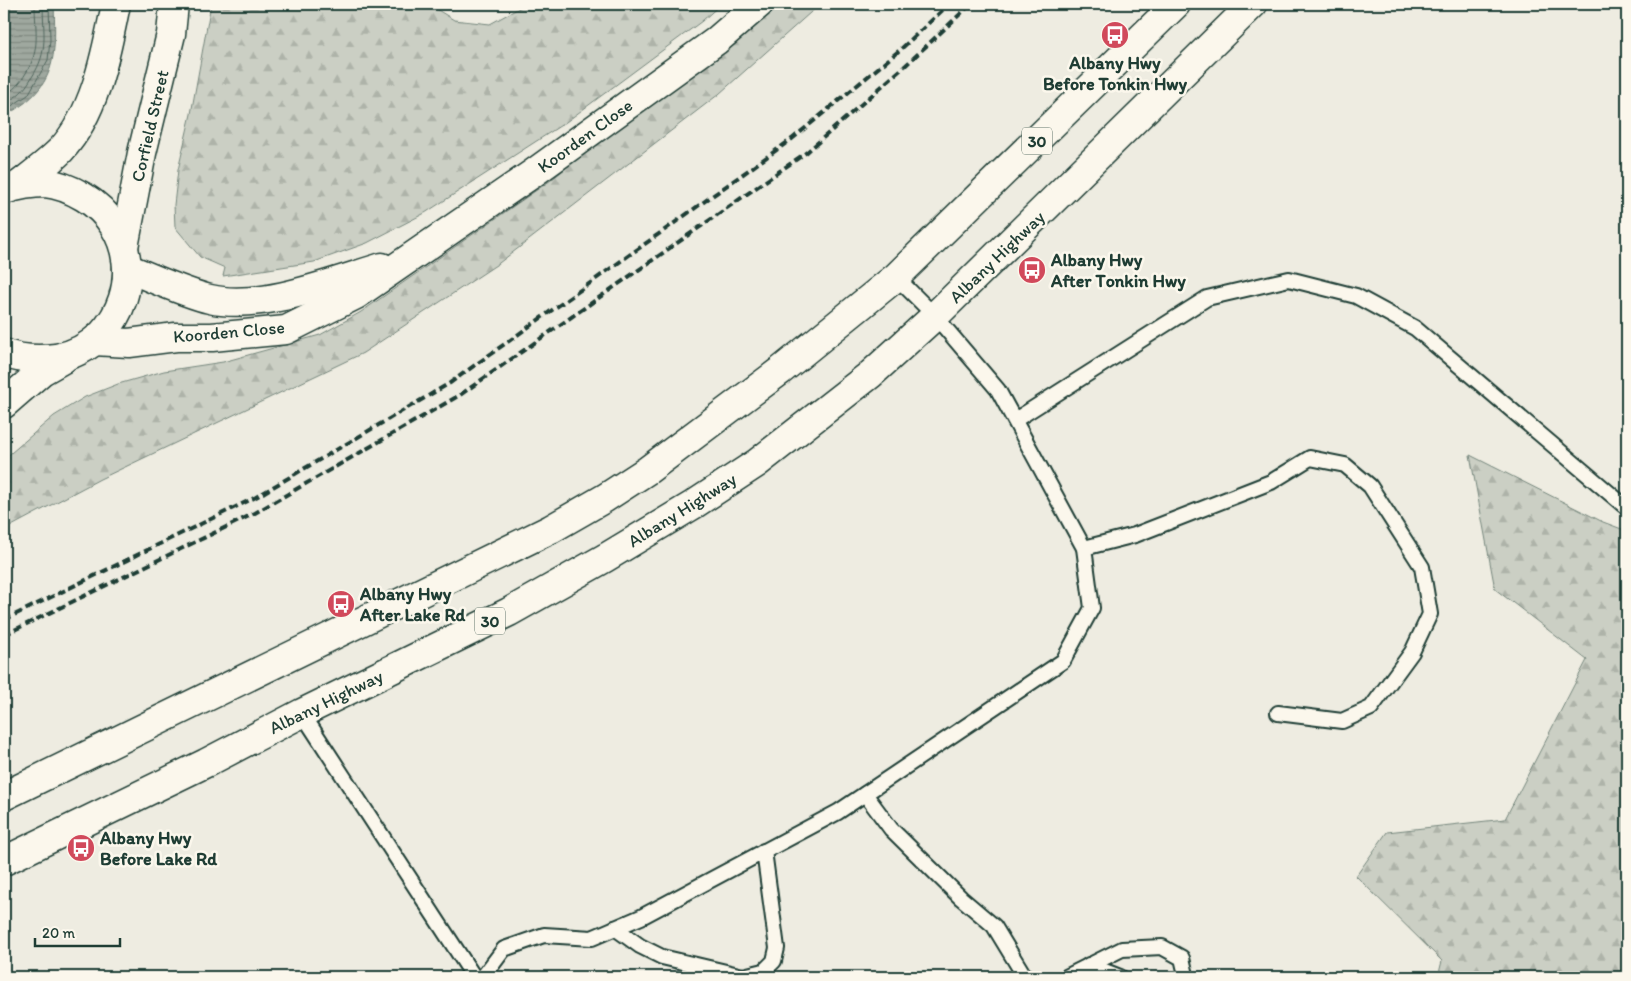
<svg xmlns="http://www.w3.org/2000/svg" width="1631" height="981" font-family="Itim,sans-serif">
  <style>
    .forest { fill: url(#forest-firs); stroke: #75867c }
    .water { fill: url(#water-rules); stroke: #6c7d74 }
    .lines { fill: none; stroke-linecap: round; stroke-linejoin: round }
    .shore { stroke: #52685f; stroke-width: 1 }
    .service-casing { stroke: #1f3d34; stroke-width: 18 }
    .minor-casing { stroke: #1f3d34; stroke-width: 31 }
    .primary-casing { stroke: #1f3d34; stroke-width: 31 }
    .trunk-casing { stroke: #1f3d34; stroke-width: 31 }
    .service { stroke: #fbf7ec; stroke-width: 14 }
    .minor { stroke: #fbf7ec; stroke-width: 28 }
    .primary { stroke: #fbf7ec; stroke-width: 28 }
    .trunk { stroke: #fbf7ec; stroke-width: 28 }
    .rail { stroke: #1f3d34; stroke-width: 4; stroke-dasharray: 8 4; stroke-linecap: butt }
    .labels { text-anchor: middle; stroke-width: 5; stroke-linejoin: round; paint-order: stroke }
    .shield { fill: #fbf7ec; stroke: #61756b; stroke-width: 1 }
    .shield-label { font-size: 16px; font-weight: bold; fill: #1f3d34 }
    .poi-label { font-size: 18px; font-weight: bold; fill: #1f3d34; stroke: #fbf7ec; text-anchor: start }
    .street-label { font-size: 18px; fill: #1f3d34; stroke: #fbf7ec }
  </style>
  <defs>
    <pattern id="forest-firs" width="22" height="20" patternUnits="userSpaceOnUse" patternTransform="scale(1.25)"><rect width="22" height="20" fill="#cbcfc4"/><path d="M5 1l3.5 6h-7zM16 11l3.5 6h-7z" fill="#aeb3a9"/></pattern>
    <pattern id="water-rules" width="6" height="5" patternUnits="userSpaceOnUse" patternTransform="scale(1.25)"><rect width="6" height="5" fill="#9fa89f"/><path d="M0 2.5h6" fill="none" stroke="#818a82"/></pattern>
  </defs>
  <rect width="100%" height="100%" fill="#eeece1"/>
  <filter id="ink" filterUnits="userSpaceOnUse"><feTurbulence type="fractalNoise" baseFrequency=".02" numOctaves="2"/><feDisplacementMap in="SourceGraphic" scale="10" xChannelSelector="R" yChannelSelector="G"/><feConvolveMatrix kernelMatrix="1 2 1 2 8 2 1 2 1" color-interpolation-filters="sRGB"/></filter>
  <g filter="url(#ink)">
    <!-- forest -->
    <g class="forest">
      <path d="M 211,4 L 428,4 L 454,20 L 490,24 L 521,7 L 522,4 L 721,4 L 702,21 L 566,122 L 425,213 L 367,243 L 314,262 L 223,276 L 225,268 L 200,257 L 175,227 L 174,205 L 178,170 L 191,114 Z"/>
      <path d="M 782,4 L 820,4 L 719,94 L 499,263 L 363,353 L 100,479 L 4,530 L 4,459 L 54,416 L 85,397 L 118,384 L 164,371 L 223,362 L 320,335 L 361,312 L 551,180 L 723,42 L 774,11 Z"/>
      <path d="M 1470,455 L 1603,522 L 1627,531 L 1627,977 L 1438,977 L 1442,961 L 1356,876 L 1387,832 L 1505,819 L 1587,660 L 1495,589 Z"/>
    </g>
    <!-- water -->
    <path class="water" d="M 4,4 L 54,4 C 56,58 57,88 4,116 Z"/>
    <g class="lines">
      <!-- shore -->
      <g class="shore">
        <path d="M 4,95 C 14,90 20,83 26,73 C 41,49 35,31 35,4"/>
        <path d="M 4,104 C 18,96 24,91 32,77 C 49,51 43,33 43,4"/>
        <path d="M 4,111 L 28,95 L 48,60 L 50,40 L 49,4"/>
      </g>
      <defs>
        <g id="service">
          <path d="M 1015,420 L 1207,298 L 1289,279 L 1356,296 L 1415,328 L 1627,508"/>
          <path d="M 1084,548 L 1135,535 L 1271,482 L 1310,458 L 1345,465 L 1370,486 L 1422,567 L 1430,614 L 1412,652 L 1371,708 L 1342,721 L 1278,713"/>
          <path d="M 302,713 L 474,977"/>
          <path d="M 865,794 L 891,829 L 961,898 L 994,926 L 1025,977"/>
          <path d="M 615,928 L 640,946 L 662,957 L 743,976 L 764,971 L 774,961 L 777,948 L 764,851"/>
          <path d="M 1089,965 L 1120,977"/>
          <path d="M 483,977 L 504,949 L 544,935 L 592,938 L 641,917 L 838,812 L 1063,661 L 1092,608 L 1084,548 L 998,390 L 935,316 L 896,277"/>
          <path d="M 1066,977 L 1122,949 L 1162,947 L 1182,958 L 1186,975 L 1183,977"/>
        </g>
        <g id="minor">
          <path d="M 127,268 C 153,278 184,293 210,299 C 260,311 333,282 382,267"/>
          <path d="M 94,341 L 129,343 L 176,337 L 212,337 L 286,330 L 356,295 L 532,174 L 716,41 L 759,4"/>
        </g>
        <g id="primary">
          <path d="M 19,185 C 33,174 48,163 61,150 C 96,112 106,53 116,4"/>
          <path d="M 4,190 C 17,186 31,183 45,183 C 58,184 72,190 84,197 C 134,227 141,292 102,334 C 89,347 74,355 56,358 C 38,360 21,360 4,353"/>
          <path d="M 124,247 L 142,153 L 171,34 L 174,4"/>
          <path d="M 4,404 L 42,371 L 63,359"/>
        </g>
        <g id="trunk">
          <path d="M 4,796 L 551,529 L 605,498 L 648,470 L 780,371 L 896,277 L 1176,4"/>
          <path d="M 4,861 L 206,763 L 302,713 L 509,612 L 605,558 L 693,505 L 757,463 L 871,374 L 935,316 L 1253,4"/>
        </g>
      </defs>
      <!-- service casing -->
      <use href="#service" class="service-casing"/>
      <!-- minor casing -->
      <use href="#minor" class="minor-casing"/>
      <!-- primary casing -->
      <use href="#primary" class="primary-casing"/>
      <!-- trunk casing -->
      <use href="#trunk" class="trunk-casing"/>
      <!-- service -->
      <use href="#service" class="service"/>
      <!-- minor -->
      <use href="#minor" class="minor"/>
      <!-- primary -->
      <use href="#primary" class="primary"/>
      <!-- trunk -->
      <use href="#trunk" class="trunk"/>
      <!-- rail -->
      <g class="rail">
        <path d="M 4,620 L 256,497 L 450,383 L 792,139 L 901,49 L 949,4"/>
        <path d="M 4,635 L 255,513 L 460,395 L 807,152 L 906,65 L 971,4"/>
      </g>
    </g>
  </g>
  <!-- icons -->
  <defs>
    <symbol id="bus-disc" viewBox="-11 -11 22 22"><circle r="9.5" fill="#d1495b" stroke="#fbf7ec"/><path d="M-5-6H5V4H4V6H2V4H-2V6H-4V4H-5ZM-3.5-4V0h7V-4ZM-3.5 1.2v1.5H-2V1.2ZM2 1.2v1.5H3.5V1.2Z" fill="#fff"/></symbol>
  </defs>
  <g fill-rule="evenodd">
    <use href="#bus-disc" x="1099" y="19" width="32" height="32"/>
    <use href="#bus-disc" x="1016" y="254" width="32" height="32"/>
    <use href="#bus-disc" x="325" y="588" width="32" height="32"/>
    <use href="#bus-disc" x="65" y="832" width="32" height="32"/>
  </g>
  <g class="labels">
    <!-- shield labels -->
    <g class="shield">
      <rect x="1022" y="127.5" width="30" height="27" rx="4"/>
      <rect x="475" y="607.5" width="30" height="27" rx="4"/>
    </g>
    <g class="shield-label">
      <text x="1037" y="147">30</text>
      <text x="490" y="627">30</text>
    </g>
    <!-- poi labels -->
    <g class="poi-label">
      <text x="1115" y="69" text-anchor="middle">Albany Hwy<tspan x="1115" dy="21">Before Tonkin Hwy</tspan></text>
      <text x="1051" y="266">Albany Hwy<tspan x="1051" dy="21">After Tonkin Hwy</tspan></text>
      <text x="360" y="600">Albany Hwy<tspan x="360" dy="21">After Lake Rd</tspan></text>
      <text x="100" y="844">Albany Hwy<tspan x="100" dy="21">Before Lake Rd</tspan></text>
    </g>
    <!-- street labels -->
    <g class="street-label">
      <text transform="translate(150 126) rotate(-77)" y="6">Corfield Street</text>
      <text transform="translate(585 136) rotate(-36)" y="6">Koorden Close</text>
      <text transform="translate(997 257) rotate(-44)" y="6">Albany Highway</text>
      <text transform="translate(229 332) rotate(-5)" y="6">Koorden Close</text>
      <text transform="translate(682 510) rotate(-32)" y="6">Albany Highway</text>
      <text transform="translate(326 702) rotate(-26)" y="6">Albany Highway</text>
    </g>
  </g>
  <!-- margin -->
  <rect width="1631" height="981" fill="none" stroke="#fbf7ec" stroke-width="20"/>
  <rect x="10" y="10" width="1611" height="961" fill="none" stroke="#1f3d34" stroke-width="2" filter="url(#ink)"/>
  <!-- scale -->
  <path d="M35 938v8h85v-8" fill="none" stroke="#1f3d34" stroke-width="2.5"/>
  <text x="42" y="938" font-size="15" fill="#1f3d34" stroke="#fbf7ec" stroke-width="4" paint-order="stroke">20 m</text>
</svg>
